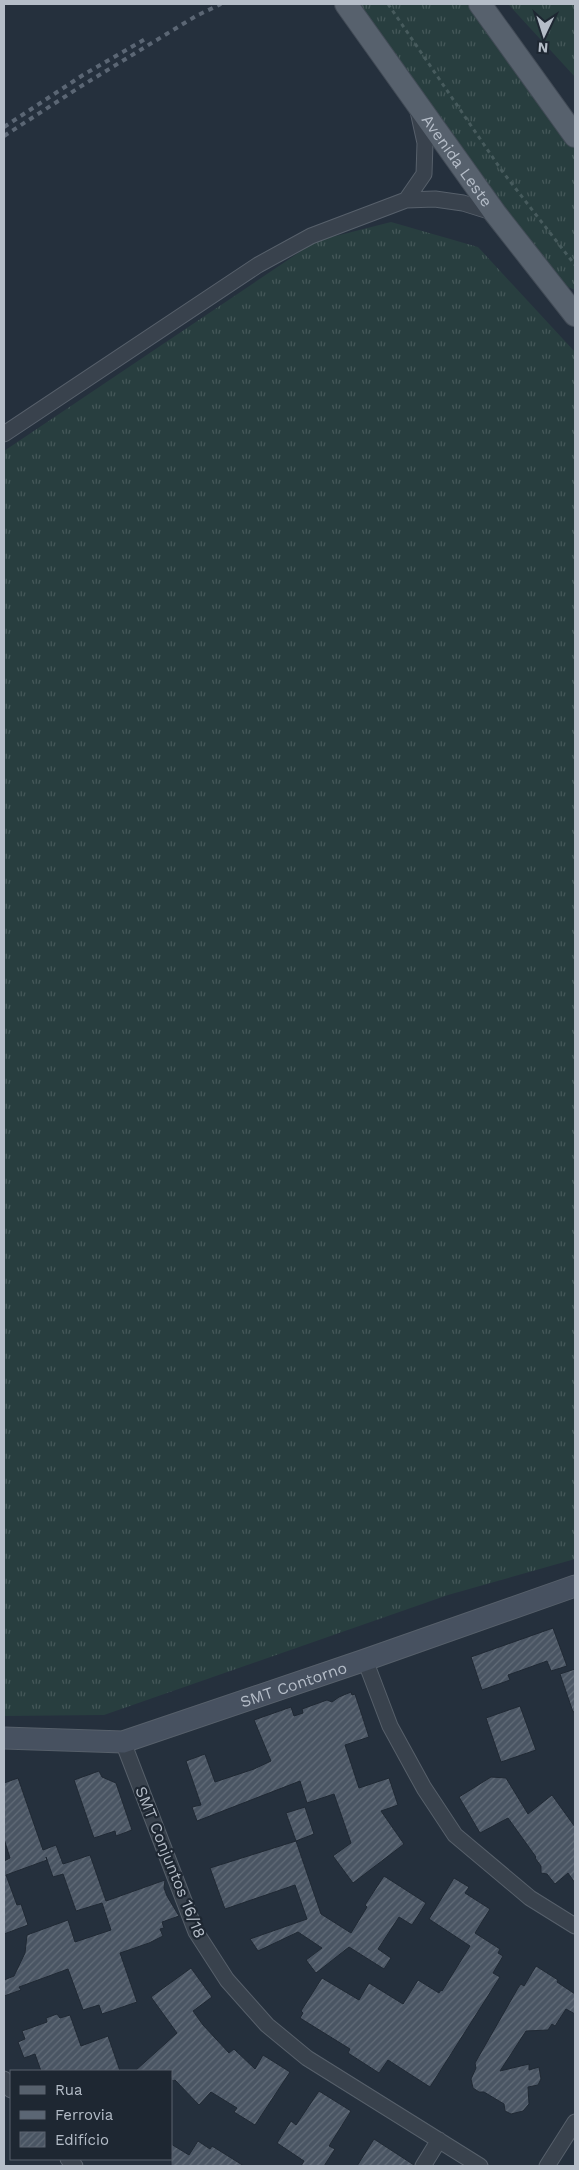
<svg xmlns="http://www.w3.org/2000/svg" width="579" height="2170" viewBox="0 0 579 2170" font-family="'Work Sans',sans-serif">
  <defs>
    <pattern id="grass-tufts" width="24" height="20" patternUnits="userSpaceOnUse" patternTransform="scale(1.25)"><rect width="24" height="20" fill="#283e3f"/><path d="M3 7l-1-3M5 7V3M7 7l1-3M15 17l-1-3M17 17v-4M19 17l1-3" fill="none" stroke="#455859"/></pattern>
    <pattern id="building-hatch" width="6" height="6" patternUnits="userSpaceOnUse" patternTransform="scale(1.25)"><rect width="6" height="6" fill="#4a5563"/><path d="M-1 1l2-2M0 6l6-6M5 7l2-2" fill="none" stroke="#626c78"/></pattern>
  </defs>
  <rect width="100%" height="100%" fill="#25303d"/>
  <path fill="url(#grass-tufts)" d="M345,4H486L575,131V290L543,277Z
    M508,4H575V78V77Z
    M391,222L478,247L575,352V1559L448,1595L104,1715L4,1716V451L316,241Z"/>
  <path fill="url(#building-hatch)" stroke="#202934" d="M553,1628L567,1666L551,1671L547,1661L508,1675L510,1680L482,1690L471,1657Z
    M575,1669V1711L573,1712L560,1674Z
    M351,1692L352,1695L355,1694L369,1737L345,1745L359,1788L389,1778L398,1805L381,1811L404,1844L353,1883L333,1856L351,1843L334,1794L307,1803L300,1781L197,1821L192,1807L201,1805L186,1761L205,1754L215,1782L254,1769L271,1761L254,1720L291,1707L294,1716L303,1713L302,1709L327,1700L332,1702L339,1697Z
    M520,1706L536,1750L501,1762L486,1718Z
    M99,1771L102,1777L116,1783L132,1830L116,1836L115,1831L94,1838L74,1780Z
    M491,1777L506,1778L528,1814L552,1795L575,1827V1883L568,1873L555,1884L547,1874L541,1873V1866L535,1858L536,1857L508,1818L480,1833L459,1797Z
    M18,1778L43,1850L56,1845L63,1864L90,1855L106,1901L165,1880L164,1888L167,1896L179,1916L162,1922L164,1928L160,1929L163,1936L149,1943L120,1953L137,2002L102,2014L99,2005L83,2010L68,1969L19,1987L21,1990L4,1996V1980L14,1976L25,1953L27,1935L68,1920L75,1942L111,1930L102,1903L76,1911L63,1874L53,1877L46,1857L47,1860L6,1875L17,1905L21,1904L28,1925L4,1934V1861L10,1858L4,1839V1783Z
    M305,1807L314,1834L296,1841L286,1813Z
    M296,1841L321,1914L351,1933L367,1907L365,1905L384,1876L426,1903L412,1925L399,1917L378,1949L391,1958L384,1969L349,1947L316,1973L306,1960L322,1948L298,1932L258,1951L250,1939L307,1919L295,1885L225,1909L210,1868Z
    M454,1878L469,1887L465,1893L490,1909L475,1933L500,1949L498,1953L503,1956L493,1973L500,1977L430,2087L388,2060L379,2073L348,2053L350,2049L300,2018L303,2013L301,2011L322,1978L359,2000L369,1983L403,2004L418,1980L439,1993L441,1990L442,1991L470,1946L429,1919Z
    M536,1966L558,1980L557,1982L575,1994V2014L566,2009L555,2026L552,2024L548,2030L526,2031L500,2071L529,2064V2070L539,2067L541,2079L538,2085L528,2087L529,2104L523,2111L511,2114L505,2111L504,2104L484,2092H479L473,2088L471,2079L476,2068L475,2063L518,1988L521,1984L524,1986Z
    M191,1968L212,1997L193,2011L203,2025L229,2053L234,2049L255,2069L263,2055L290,2072L255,2125L234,2112L237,2108L211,2092L199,2105L175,2080L173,2081L171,2079V2071H135L177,2033L151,1997Z
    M57,2014L60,2018L70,2015L81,2046L108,2036L120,2071H41L35,2054L24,2058L18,2042L25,2039L22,2031L47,2022L46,2018Z
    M319,2091L351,2111L329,2146L335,2149L324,2166H301L304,2161L277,2143L291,2121L296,2125Z
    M374,2139L414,2165V2166H357Z
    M198,2141L210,2149L212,2146L244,2166H171V2144L189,2155Z"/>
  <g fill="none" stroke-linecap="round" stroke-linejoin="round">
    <g stroke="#57606b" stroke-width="17">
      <path id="street" d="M406,200L424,174L425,143L418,111
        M4,434L258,265L311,236L406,200L435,199L463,203L495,213
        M365,1660L390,1726L424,1788L455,1835L530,1898L575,1926
        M123,1742L196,1932L227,1980L267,2025L307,2058L480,2166
        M4,2079L11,2090
        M68,2159L75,2166
        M423,2166L439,2140
        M547,2166L575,2122"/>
    </g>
    <g stroke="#57606b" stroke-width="23">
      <g id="secondary">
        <path id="s1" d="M4,1738L123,1742L365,1660L575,1586"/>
      </g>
    </g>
    <g stroke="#424b56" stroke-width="24">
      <g id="primary">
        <path id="s2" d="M346,4L495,213L575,315"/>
        <path d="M480,4L575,136"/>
      </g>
    </g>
    <path stroke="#475b5d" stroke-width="3" stroke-dasharray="4 4" stroke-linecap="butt" d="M388,4L502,171L575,265"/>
    <use href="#street" stroke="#39424d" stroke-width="15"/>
    <use href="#secondary" stroke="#475160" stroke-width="21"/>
    <use href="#primary" stroke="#57616d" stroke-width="22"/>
    <path stroke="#5b6674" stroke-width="4" stroke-dasharray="5 5" stroke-linecap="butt" d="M4,127L83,75L147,38
      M4,136L83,85L196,16L221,4"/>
  </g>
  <g text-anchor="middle" stroke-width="4.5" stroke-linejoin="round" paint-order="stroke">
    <g font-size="16" fill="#b5bdc8" stroke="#1e2732">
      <text dy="6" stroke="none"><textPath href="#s2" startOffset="192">Avenida Leste</textPath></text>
      <text dy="6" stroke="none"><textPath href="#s1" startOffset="299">SMT Contorno</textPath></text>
      <text transform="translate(171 1862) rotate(68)" y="6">SMT Conjuntos 16/18</text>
    </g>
  </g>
  <rect width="579" height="2170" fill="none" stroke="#b5bdc8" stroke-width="10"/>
  <rect x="10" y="2070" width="162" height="90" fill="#1e2732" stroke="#5a636e"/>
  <rect x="20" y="2086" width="25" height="8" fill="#57616d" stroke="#5a636e"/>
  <text x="55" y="2095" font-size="15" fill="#b5bdc8">Rua</text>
  <rect x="20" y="2111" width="25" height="8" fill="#5b6674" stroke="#5a636e"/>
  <text x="55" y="2120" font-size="15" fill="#b5bdc8">Ferrovia</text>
  <rect x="20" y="2132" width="25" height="15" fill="url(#building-hatch)" stroke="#5a636e"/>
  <text x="55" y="2145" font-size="15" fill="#b5bdc8">Edifício</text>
  <g transform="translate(544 35) rotate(184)" stroke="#1e2732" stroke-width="4" paint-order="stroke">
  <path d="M0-4L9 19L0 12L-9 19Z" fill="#b5bdc8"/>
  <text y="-8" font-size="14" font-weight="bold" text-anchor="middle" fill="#b5bdc8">N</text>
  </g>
</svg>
